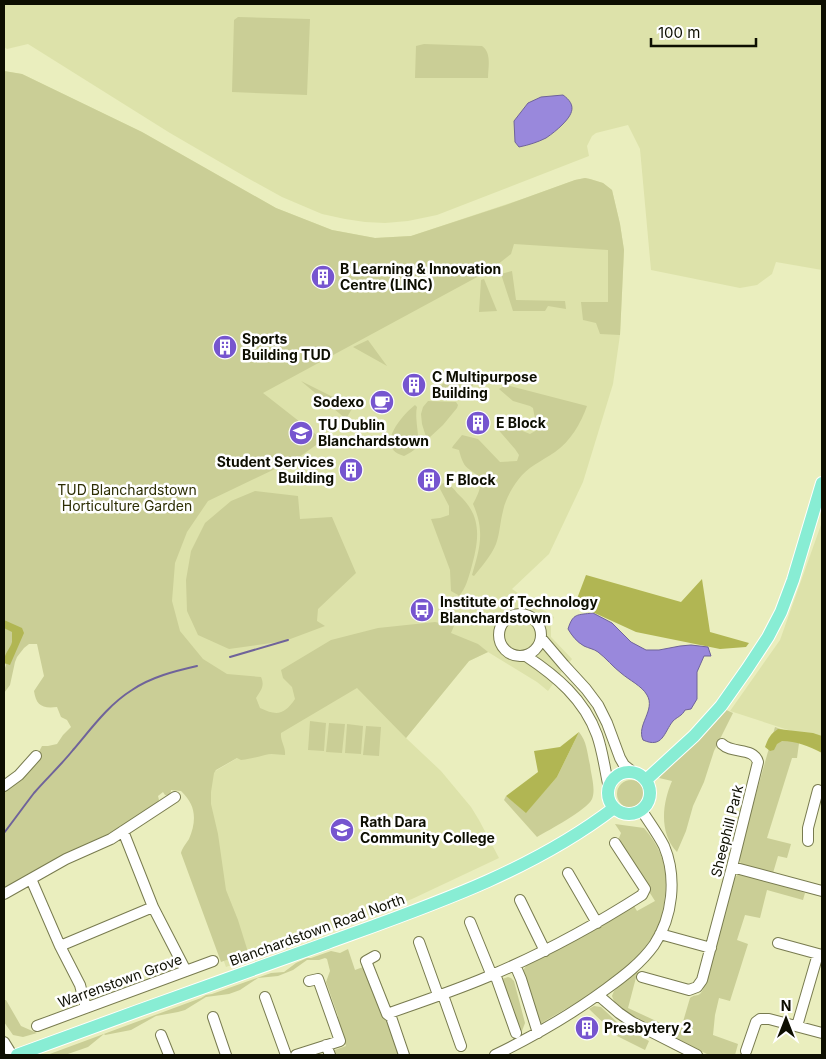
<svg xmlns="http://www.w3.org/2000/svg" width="826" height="1059" viewBox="0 0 826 1059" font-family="Inter,sans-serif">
  <rect width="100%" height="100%" fill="#eaeebe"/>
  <path fill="#dde2aa" d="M4,4H822V270L776,262L772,274L757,285L740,288L651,270L640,149L628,125L596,133L592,136L587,146L589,156L437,215L408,221L385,223L365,222L345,219L322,214L282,197L244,176L170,133L28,44L7,49L4,47Z
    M4,71L22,74L142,132L276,208L332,230L375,238L411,236L525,198L575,180L585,178L590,179L603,183L612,190L620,224L624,250L620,335L613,384L583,482L549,554L512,589L554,617L551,626V637L572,659L557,678L548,691L537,682L488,652L469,661L406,738L441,771L471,807L479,820L499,858L412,899L226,967L187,859L212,773L268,740L148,632Z
    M822,522V741L730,711L780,640Z"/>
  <path fill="#cace96" d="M238,17L310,19L307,95L232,92L234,20Z
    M424,44L482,46C492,53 488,67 488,78H415L416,46Z
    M4,71L22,74L142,132L276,208L332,230L375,238L411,236L506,205L575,180L585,178L590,179L603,183L612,190L620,224L624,250L620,335L600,334L596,323L583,320L581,302H608V250L514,244L511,254L492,269L263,393L323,440L298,458L208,501L187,532L175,563L172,601L180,631L203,659L227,674L261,677C265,686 261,690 256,698L260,708C277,716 284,715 295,699L292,687L283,678L281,670L331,640L378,628L435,622L454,626L451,633L478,644L488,652L469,661L406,738L357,688L281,733C280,741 286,747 285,755C278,755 272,753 265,755C257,757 250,759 241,760L237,758L216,770L214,773L211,792V804L218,834L226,890L238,920L248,952L221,962L181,853C182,848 186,844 189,839C197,820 196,805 181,791L171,790L170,796L165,795L163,792L158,796L159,800L157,805L140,816L101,839L4,889V790L16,784L32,765L42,746H48L57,744L63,735L71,727L67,720L61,717L57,707C42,709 36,705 34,691L44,676L37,644H29L24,648L17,657L15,662L10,685L4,693V671L6,665L4,660Z
    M512,271L516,300L565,301L566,309L548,306L545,311H513L501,274Z
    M484,279L497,311L479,312L481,280Z
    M368,340L387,366L353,347Z
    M472,371L475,372C479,381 470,391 462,395L438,394L435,393L436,389L444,383Z
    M301,381L353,407L346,419Z
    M506,385L587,406C581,423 570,442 555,452C542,461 527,467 518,480C512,488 505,500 503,511C500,522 500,533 496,544C491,556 482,566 474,576L472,575C480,548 485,531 473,504C477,496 484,484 478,476C473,471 466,469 463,462C461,458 460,454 459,450L452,448L453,446L462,435L478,439L500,462L517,461L519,455L515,449L495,426L498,421L530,434L537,430L539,424L535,419L533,408L530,406L513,401L499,389Z
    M428,401L456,402L458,405L457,408L443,425L430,437H426L422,424L421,414L423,407Z
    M415,405L417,407C414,419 421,440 417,447C414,451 408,454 404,456C374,448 401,416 415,405Z
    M443,483C450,484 454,489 458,494C483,516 479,540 471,569C468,579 466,588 459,596L458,595L451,591L450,570L431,519L440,518L449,515V506L439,487Z
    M255,491L298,496L300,519L332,517L356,573L318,609L317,621L325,626L285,641L229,649L198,635L187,611L186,580L191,551L205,523L231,501Z
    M724,709L733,713L714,751L704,782L693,806L686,831L677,852C659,833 662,804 672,781L659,778L665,769Z
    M310,721L326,723L324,751L308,750Z
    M329,723L345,724L342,753L326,752Z
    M347,724L363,726L361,754L345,753Z
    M366,726L381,727L379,756L363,755Z
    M775,727L800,736L797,758H792L767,838L791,844L787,858L778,856L773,873L744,866C738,862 739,857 740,850Z
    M579,732C587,742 587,752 590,765C591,775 596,789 592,799C587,810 549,830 537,837L504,800L506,796L526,812L557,777Z
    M617 794a14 14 0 1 1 28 0a14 14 0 1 1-28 0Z
    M615,824L644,828C662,849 668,868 665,895C664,905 662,916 659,925C651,944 625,970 609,983C602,988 593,992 586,997C571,1006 555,1015 540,1024L523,970L527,965C564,947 600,928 634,906L637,911L655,901L620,846L621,842L619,838L621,833Z
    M738,874L773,881L805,893L803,900L767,890L760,918L745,915L737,940L748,944L730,1001L719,998L715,1015L713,1035L738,1044L735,1055H709L637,1020C628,1014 615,1007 612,996L614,991L638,970L628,1008L680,1032L690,998C694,995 694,996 698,995C702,994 704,987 705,984L733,880Z
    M348,949L355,970L363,967L389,1023L401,1055H332V1051L346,1046L339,1028L338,1016L326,982L330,971L327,959L325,958L319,960H307L293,970L278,976L258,978L240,990L229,994L206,997L185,1010L178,1012L156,1016L131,1030L105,1035L104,1034L88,1047L65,1055H47L201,998L206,995L212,994L271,973L284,972L296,963L307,958H311L331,951L340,953Z
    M508,977L511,978L514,981L525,1023L522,1031L519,1033L499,980Z
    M4,1000H6L21,1026L37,1033L23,1037L13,1035L4,1022Z
    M594,1006L601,1007L619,1024L649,1041L645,1050L617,1036L589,1009Z"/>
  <path fill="#b1b653" d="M586,575L681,602L702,579L710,632L749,643L746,647L720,649L636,632L575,604Z
    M4,620L22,628L24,633L10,665L4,663C4,652 10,650 12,642C12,640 12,634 12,632L4,628Z
    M778,729L813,733L822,736V753C809,746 796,741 782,741L777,744L774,750L770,751L765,747C768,739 770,734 778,729Z
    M579,732L557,777L526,813L506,796L538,772L534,751L560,747Z"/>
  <path fill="#9988dc" stroke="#6f639a" d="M563,95C577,105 573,114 562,125C558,129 552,134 546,138C538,142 529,145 519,147L515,142L514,121L528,103L541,97Z
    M593,613L612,623L631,642L646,650H659L680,646L691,645L708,647L711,656H704L697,672V699L691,709L685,710C682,716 677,717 673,721C664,732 663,749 643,740C636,725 656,710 647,695C642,686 629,680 621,673C613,667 606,658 598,652C594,649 588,648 584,646C577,642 572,636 568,629C573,613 577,615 593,613Z"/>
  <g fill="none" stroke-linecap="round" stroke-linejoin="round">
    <path stroke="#6f639a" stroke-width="2" d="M230,657L288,640
      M4,833C14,820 24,806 34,793C47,778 61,765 73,750C91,729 108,705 132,690C151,677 175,671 197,666"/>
    <g stroke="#787b4f" stroke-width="12">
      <path id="minor" d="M499 635a21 21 0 1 1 42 0a21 21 0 1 1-42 0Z
        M541,638L564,665L586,689L598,705L607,723L620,758L624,765L634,773
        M526,656C556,676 584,699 597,735C603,752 605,771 609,788
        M4,786L19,775L36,756
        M123,831L153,907L186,971
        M808,841V828L818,790
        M732,867L822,891
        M568,873L597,923
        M31,879L60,946L80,985L86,1008
        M4,894L66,859L111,839L175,797
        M520,900L545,951
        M470,922L490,971L495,974L516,1033
        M660,934L711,948
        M419,942L437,992L441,994L444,998L461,1046
        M778,943L822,955
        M60,946L153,907
        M375,956L366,961L387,1014L391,1017L404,1055
        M515,965L521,979L538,1033
        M642,977L689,990L697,987L702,980L732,867L758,762C754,747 732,754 722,744
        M598,995L619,1013L632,1022L697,1055
        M265,997L286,1055
        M387,1014C423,1001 460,989 494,974C546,952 595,925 642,895L645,889L615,843
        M213,1017L226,1055
        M37,1026L213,961
        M797,1026L818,954
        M161,1035L169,1055
        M4,1042L12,1055
        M326,1045L330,1055
        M746,1051L756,1022L760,1019H769L822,1033
        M296,1055L340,1041L318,979L309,981
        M495,1055C534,1036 572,1014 606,989C624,976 641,963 654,945C673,917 677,877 664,846C658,834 649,822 642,811"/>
    </g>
    <g stroke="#fff" stroke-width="14">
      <path id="major" d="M608 793a21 21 0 1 1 42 0a21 21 0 1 1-42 0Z
        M646,780L694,736L721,706L747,669L768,637L781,612L793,580L822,483
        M17,1055C120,1017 224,980 327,943C426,907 529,873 614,808"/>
    </g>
    <use href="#minor" stroke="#fff" stroke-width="10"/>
    <use href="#major" stroke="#88edd4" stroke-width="12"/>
  </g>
  <defs>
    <g id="building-disc" transform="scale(1.25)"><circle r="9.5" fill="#7655cf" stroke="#fff"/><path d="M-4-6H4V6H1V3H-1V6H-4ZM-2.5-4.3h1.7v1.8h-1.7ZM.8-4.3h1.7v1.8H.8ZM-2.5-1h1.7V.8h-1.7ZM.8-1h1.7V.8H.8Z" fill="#fff"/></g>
    <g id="cafe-disc" transform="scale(1.25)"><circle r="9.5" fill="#7655cf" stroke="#fff"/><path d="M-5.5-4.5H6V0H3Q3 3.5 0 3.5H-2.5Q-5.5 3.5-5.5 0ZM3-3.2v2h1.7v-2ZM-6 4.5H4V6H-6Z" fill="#fff"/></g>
    <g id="university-disc" transform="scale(1.25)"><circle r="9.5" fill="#7655cf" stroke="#fff"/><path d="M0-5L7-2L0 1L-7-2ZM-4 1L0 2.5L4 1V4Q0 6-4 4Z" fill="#fff"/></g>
    <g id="bus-disc" transform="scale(1.25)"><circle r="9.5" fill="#7655cf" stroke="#fff"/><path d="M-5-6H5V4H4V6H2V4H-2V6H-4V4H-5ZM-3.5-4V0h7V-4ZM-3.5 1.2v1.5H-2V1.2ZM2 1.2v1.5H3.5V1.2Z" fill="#fff"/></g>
    <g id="school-disc" transform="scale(1.25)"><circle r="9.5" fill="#7655cf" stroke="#fff"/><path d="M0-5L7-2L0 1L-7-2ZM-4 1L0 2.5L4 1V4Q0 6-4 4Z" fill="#fff"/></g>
  </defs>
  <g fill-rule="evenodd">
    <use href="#building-disc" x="323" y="277"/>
    <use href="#building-disc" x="225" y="347"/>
    <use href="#building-disc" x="414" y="385"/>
    <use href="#cafe-disc" x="382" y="402"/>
    <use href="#building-disc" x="478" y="423"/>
    <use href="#university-disc" x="301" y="433"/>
    <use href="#building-disc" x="351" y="470"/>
    <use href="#building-disc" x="429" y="480"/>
    <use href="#bus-disc" x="422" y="610"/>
    <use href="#school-disc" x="342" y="830"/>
    <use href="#building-disc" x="587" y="1028"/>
  </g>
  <g text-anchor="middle" stroke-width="5" stroke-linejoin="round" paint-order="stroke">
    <g font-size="14" font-weight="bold" fill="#0d0e01" stroke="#fff" text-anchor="start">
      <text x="340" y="274">B Learning &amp; Innovation<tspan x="340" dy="16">Centre (LINC)</tspan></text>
      <text x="242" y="344">Sports<tspan x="242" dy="16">Building TUD</tspan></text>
      <text x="432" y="382">C Multipurpose<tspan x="432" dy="16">Building</tspan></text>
      <text x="364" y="407" text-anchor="end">Sodexo</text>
      <text x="496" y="428">E Block</text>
      <text x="318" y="430">TU Dublin<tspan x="318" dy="16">Blanchardstown</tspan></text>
      <text x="334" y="467" text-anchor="end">Student Services<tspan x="334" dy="16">Building</tspan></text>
      <text x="446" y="485">F Block</text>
      <text x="440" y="607">Institute of Technology<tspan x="440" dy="16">Blanchardstown</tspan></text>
      <text x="360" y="827">Rath Dara<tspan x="360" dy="16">Community College</tspan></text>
      <text x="604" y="1033">Presbytery 2</text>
    </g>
    <g font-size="14" fill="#2d2e03" stroke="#fff">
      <text x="127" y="495">TUD Blanchardstown<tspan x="127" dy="16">Horticulture Garden</tspan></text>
    </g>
    <g font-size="14" fill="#0d0e01" stroke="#fff">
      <text transform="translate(727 831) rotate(-76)" y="5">Sheephill Park</text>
      <text transform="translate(317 930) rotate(-20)" y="5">Blanchardstown Road North</text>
      <text transform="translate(120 981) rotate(-20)" y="5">Warrenstown Grove</text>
    </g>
  </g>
  <rect width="826" height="1059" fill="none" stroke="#0d0e01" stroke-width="10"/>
  <g transform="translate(786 1019)" stroke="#ffffff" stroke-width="4" paint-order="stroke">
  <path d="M0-4L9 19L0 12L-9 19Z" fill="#0d0e01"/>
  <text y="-8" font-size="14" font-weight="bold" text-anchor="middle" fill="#0d0e01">N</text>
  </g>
  <path d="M651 38v8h105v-8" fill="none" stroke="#0d0e01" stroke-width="2.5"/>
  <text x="658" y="38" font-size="15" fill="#0d0e01" stroke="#ffffff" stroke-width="4" paint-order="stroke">100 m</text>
</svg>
